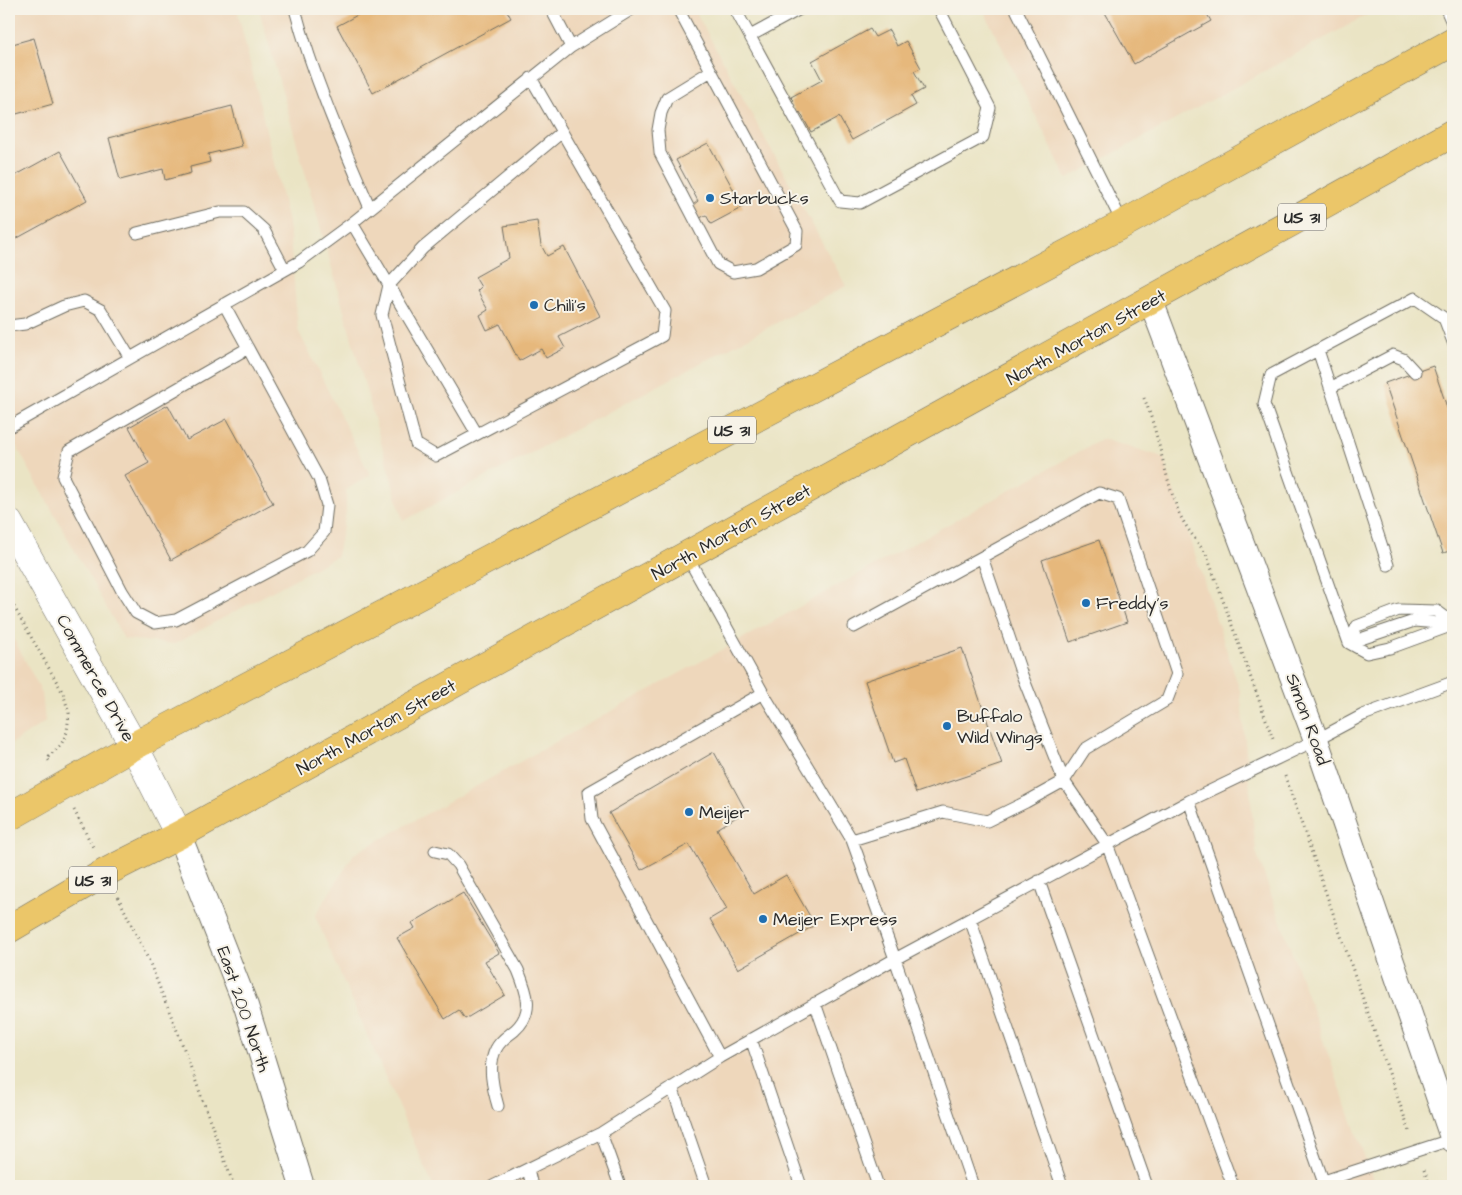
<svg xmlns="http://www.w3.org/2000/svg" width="1462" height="1195" viewBox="0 0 1462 1195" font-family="'Architects Daughter',sans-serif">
  <rect width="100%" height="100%" fill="#f7f3e8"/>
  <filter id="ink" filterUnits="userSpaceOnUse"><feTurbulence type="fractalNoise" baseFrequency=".02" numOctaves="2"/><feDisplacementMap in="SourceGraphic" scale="10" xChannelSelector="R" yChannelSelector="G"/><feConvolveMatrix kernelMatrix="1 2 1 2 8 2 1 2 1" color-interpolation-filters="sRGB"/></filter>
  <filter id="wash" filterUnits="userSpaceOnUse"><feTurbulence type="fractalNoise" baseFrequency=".0096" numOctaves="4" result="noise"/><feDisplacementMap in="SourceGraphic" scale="20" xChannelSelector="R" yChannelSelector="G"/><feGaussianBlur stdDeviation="1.12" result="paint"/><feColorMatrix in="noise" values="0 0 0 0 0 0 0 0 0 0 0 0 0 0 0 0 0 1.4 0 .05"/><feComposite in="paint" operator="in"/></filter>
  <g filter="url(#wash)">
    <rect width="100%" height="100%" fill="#eae4c4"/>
    <path fill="#eed7bb" d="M9,9H237L289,226L298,330L370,475L346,490V511L337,556L175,644L124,639L9,433Z
      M259,9H694L846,286L403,521Z
      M983,9H1378L1067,179Z
      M1102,439L1163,457L1240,691L1256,852L1375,1186H433L315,916L354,854Z
      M9,630L42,693L45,722L9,745Z"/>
    <g id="blocks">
      <path fill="#e6b87b" d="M358,9H506L511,18L373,93L337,26L361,13Z
        M1103,9H1204L1211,21L1134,64Z
        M870,29L875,37L889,30L897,46L906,41L921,68L914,71L924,89L911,96L916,105L852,140L839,117L811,132L800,112L797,115L790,102L794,100L791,97L822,80L812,61Z
        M34,38L53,104L9,116V45Z
        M232,106L242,146L208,154L210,162L190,167L191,173L165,180L163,169L120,180L109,138Z
        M708,143L743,207L711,224L706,215L700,218L693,205L698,201L676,160Z
        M60,151L87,200L12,241L9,235V179Z
        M537,221L541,245L547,256L564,247L600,316L559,337L565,348L546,358L541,349L519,361L500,324L487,330L480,315L488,310L477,291L481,287L475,277L509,258L504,226Z
        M1433,366L1453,425V550L1443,553L1385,383Z
        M168,405L187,440L227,419L273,503L171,560L125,476L149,463L129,427Z
        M1099,540L1127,622L1070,642L1042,560Z
        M962,648L1002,764L916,793L904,759L893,763L865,681Z
        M714,752L746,811L717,829L754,894L786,875L815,925L738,969L710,919L727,909L689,844L641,870L609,813Z
        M463,893L499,953L485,961L505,995L465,1019L459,1010L445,1019L397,938L415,928L412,923Z"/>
    </g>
  </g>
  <g filter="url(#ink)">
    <use href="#blocks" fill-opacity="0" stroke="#6e6c61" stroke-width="1"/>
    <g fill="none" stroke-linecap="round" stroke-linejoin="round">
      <g stroke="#6e6c61" stroke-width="13">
        <path id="service" d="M295,9C313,77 342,143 370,208
          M551,9L571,47
          M678,9L797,231L796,245L756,268L733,272L718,264L660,153L658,130L661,113L667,98L711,71
          M735,9L840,201L860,203L983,137L990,108L939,9
          M1016,9L1123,224
          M1446,9L1453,25
          M750,36L800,9
          M352,223L389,285L382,315L416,444L436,456L662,336L665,311L531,78
          M137,233L220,212H244L264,230L285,270
          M224,304L319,479L327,505L324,532L307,551L176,620L155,623L136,613L122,591L63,477L69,451L248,348
          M9,326L25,324L64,306L84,301L101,310L130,358
          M1453,342L1444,318L1415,298L1271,375L1264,404L1349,643L1367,653L1390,648L1453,625
          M1318,350L1388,565
          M1330,388L1393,355L1403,359L1415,372
          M9,427L299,262L352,223L571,47L632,9
          M477,434L389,285L423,248L562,132
          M687,556L763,693L852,840L895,959L1189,801L1325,1186
          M982,557L1022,675L1064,781L1107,844L1233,1186
          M1349,643L1357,626L1399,610L1437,611L1453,623
          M1349,643L1414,621L1451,624
          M1189,801L1316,740L1363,715L1453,682
          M852,840L943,812L987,821L1026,802L1064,781L1085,749L1167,700L1177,674L1118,499L1099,493L854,627
          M435,851L448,854L458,865L518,970C527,992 535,1012 515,1030C508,1036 500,1040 496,1049C487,1065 493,1089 498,1106
          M1039,881L1147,1186
          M970,919L1062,1186
          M815,1003L878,1186
          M751,1039L801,1186
          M720,1057L592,819L589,792L763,693
          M672,1087L706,1186
          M601,1133L620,1186
          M528,1169L532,1186
          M1324,1181L1453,1139
          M493,1186L601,1133L720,1057L895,959L973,1186"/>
      </g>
      <g stroke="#6e6c61" stroke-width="26">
        <path id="minor" d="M1151,301L1316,740L1453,1140
          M179,835L246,1006L302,1186"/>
      </g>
      <g stroke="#6e6c61" stroke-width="29">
        <path id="tertiary" d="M9,523L134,746L179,835"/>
      </g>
      <g stroke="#6e6c61" stroke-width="29">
        <path id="primary" d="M9,817L134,746L1123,224L1453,42
          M9,929L106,872L179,835L1453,133"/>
      </g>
      <path stroke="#6e6c61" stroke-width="3" stroke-dasharray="1 4" stroke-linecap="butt" d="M1144,398C1160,436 1164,479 1181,517C1188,531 1199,543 1207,556L1273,739
        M9,598L63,693L69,713L67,732L61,745L47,758L50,762
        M1285,776L1410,1133
        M74,810L93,847
        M118,897L149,961L180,1038L234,1186
        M1424,1170L1430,1186"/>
      <use href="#service" stroke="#fff" stroke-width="11"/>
      <use href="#minor" stroke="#fff" stroke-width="24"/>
      <use href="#tertiary" stroke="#fff" stroke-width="28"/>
      <use href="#primary" stroke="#ebc669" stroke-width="28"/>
    </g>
  </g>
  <g fill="#1f6fb2" stroke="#f7f3e8" stroke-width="2">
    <circle cx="710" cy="198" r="5"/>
    <circle cx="534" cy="305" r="5"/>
    <circle cx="1086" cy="603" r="5"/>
    <circle cx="947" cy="726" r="5"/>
    <circle cx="689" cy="812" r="5"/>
    <circle cx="763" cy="919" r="5"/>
  </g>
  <g text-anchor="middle" stroke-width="4" stroke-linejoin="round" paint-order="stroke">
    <g fill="#f7f3e8" stroke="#686764" stroke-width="1">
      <rect x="1278" y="203.5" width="48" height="27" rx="4"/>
      <rect x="708" y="416.5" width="48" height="27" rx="4"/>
      <rect x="69" y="866.5" width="48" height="27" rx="4"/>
    </g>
    <g font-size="16" font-weight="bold" fill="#2b2b2b">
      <text x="1302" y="223">US 31</text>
      <text x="732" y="436">US 31</text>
      <text x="93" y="886">US 31</text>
    </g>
    <g font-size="18" fill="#2b2b2b" stroke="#f7f3e8" text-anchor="start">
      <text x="720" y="204">Starbucks</text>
      <text x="544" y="311">Chili's</text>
      <text x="1096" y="609">Freddy's</text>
      <text x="957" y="722">Buffalo<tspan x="957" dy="21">Wild Wings</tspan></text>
      <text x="699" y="818">Meijer</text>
      <text x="773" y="925">Meijer Express</text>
    </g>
    <g font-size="18" fill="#2b2b2b" stroke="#f7f3e8">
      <text transform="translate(1086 337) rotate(-29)" y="6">North Morton Street</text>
      <text transform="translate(731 532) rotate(-29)" y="6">North Morton Street</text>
      <text transform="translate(96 678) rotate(61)" y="6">Commerce Drive</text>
      <text transform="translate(1308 719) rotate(70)" y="6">Simon Road</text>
      <text transform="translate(376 727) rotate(-29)" y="6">North Morton Street</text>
      <text transform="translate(244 1009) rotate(71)" y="6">East 200 North</text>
    </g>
  </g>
  <rect width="1462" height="1195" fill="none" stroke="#f7f3e8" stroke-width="30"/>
</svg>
